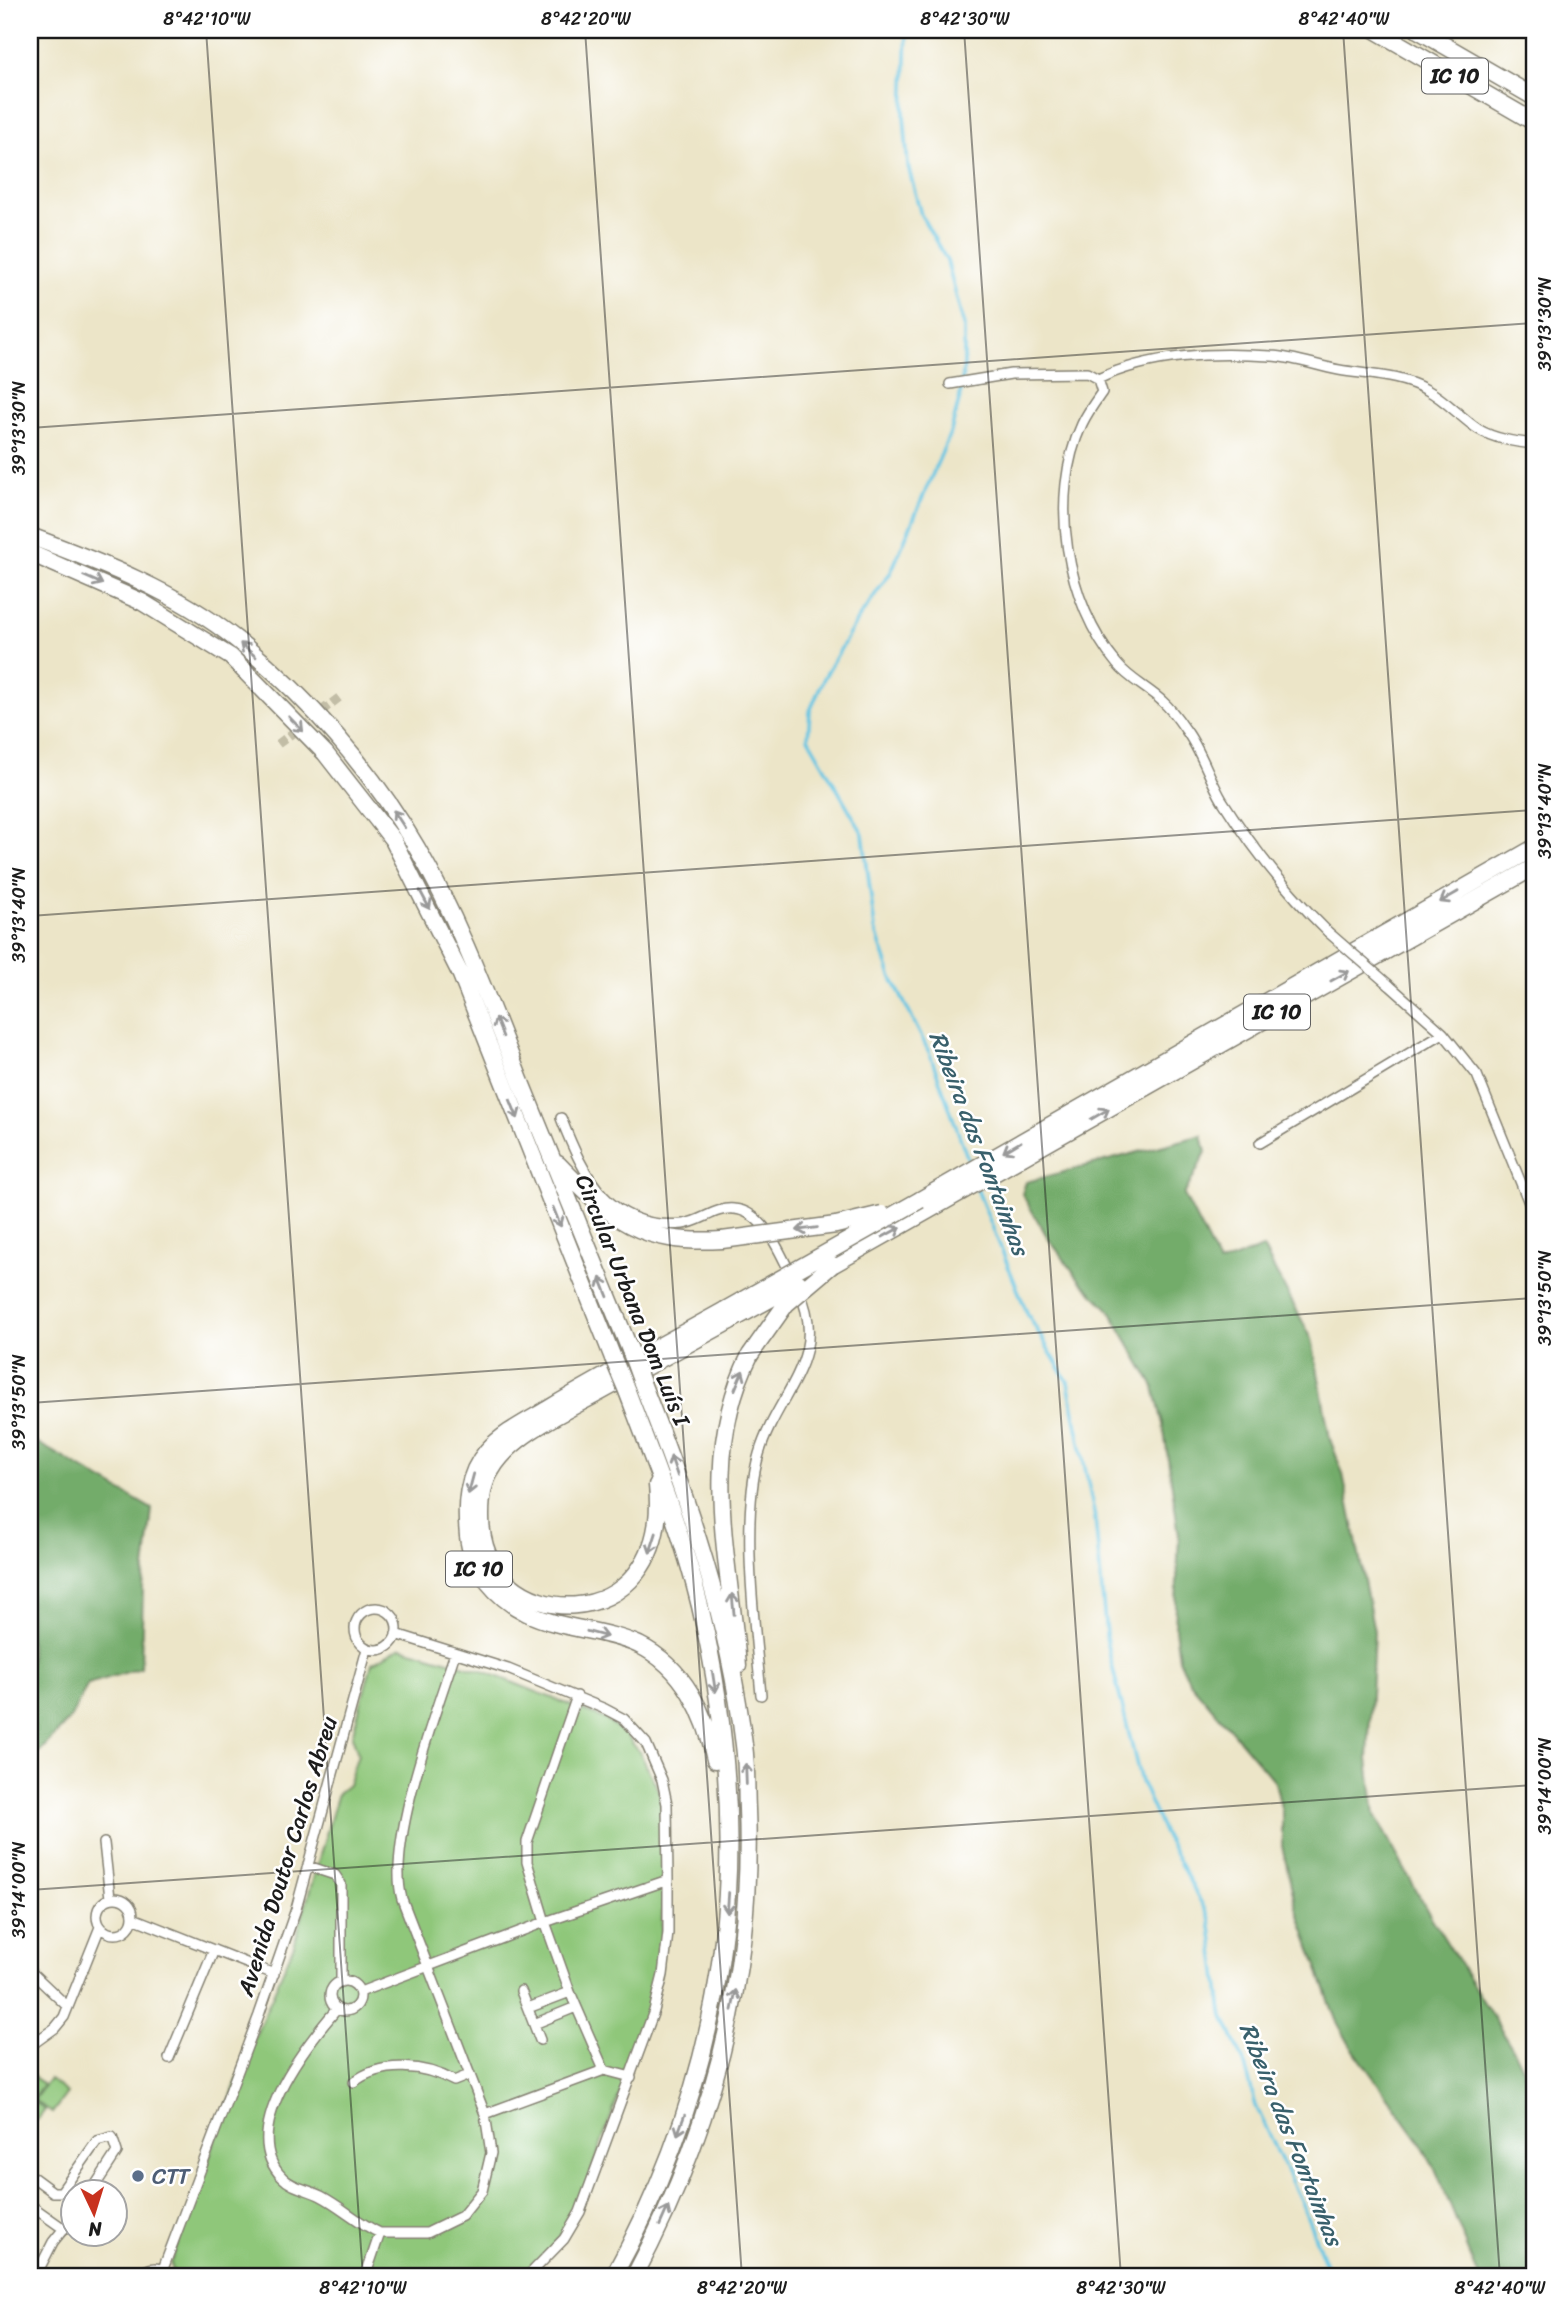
<svg xmlns="http://www.w3.org/2000/svg" width="1564" height="2307" viewBox="0 0 1564 2307" font-family="Sriracha,sans-serif">
  <rect width="100%" height="100%" fill="#fff"/>
  <filter id="ink" filterUnits="userSpaceOnUse"><feTurbulence type="fractalNoise" baseFrequency=".0143" numOctaves="2"/><feDisplacementMap in="SourceGraphic" scale="14" xChannelSelector="R" yChannelSelector="G"/><feConvolveMatrix kernelMatrix="1 2 1 2 8 2 1 2 1" color-interpolation-filters="sRGB"/></filter>
  <filter id="wash" filterUnits="userSpaceOnUse"><feTurbulence type="fractalNoise" baseFrequency=".00686" numOctaves="4" result="noise"/><feDisplacementMap in="SourceGraphic" scale="28" xChannelSelector="R" yChannelSelector="G"/><feGaussianBlur stdDeviation="1.57" result="paint"/><feColorMatrix in="noise" values="0 0 0 0 0 0 0 0 0 0 0 0 0 0 0 0 0 1.4 0 .05"/><feComposite in="paint" operator="in"/></filter>
  <g filter="url(#wash)">
    <rect width="100%" height="100%" fill="#ece5c8"/>
    <path fill="#8fc77a" stroke="#56724b" stroke-width="2" d="M401,1647L486,1672L605,1719L625,1734L640,1753L660,1793L665,1841L660,1970L650,2010L583,2194L569,2223L544,2257L521,2277H174L171,2263L241,2069L294,1945L338,1793L348,1785L358,1754L352,1736L372,1663Z
      M30,2073L43,2085L32,2100L45,2110L38,2119L30,2121Z
      M49,2079L67,2093L52,2113L34,2100Z"/>
    <path fill="#73ac6a" stroke="#486443" stroke-width="2" d="M1202,1135L1206,1152L1184,1195L1219,1264L1263,1248L1312,1339L1330,1439L1343,1474L1374,1631L1368,1759L1375,1815L1428,1912L1514,2051L1534,2093V2277H1479L1437,2173L1420,2142L1350,2045L1336,2020L1296,1907L1282,1846V1812L1275,1782L1189,1681L1179,1659L1175,1629L1179,1535L1163,1424L1154,1387L1109,1309L1082,1283L1048,1238L1022,1194L1026,1182Z
      M38,1443L152,1509L143,1587L141,1668L88,1684L70,1719L30,1762V1444Z"/>
    <g fill="none" stroke-linecap="round" stroke-linejoin="round">
      <path stroke="#64c5e3" stroke-width="3.5" d="M907,30L904,115L908,166L921,215L947,261L964,326V364L960,397L951,431L891,572L856,622L824,678L810,711L808,738L863,834L875,929L891,976L930,1054L970,1165
        M977,1189L1028,1315L1068,1382L1095,1518L1107,1645L1141,1782L1164,1834L1210,1919L1222,2012L1244,2062L1256,2106L1302,2204L1331,2277"/>
    </g>
  </g>
  <g filter="url(#ink)">
    <g fill="none" stroke-linecap="round" stroke-linejoin="round">
      <path stroke="#c2bda6" stroke-width="9" stroke-dasharray="9 4.5" stroke-linecap="butt" d="M278,744L340,697"/>
      <g stroke="#848072" stroke-width="12">
        <path id="minor" d="M1098,379C1151,354 1213,352 1271,356C1294,357 1317,366 1339,370C1369,375 1400,375 1427,390C1446,400 1460,417 1478,429C1494,439 1516,442 1534,444
          M950,384L1011,374L1087,373L1098,379L1102,392C1095,402 1087,413 1082,424C1048,498 1066,603 1117,664C1129,679 1148,688 1162,701C1170,708 1179,720 1185,729C1201,750 1209,778 1222,800C1253,849 1287,892 1328,932
          M1389,985L1443,1033L1477,1075L1534,1215
          M561,1118C584,1177 610,1231 683,1224C701,1222 715,1207 734,1209C763,1211 780,1252 791,1275
          M1260,1143L1443,1033
          M355 1629a21 21 0 1 1 42 0a21 21 0 1 1-42 0Z
          M396,1634L508,1669L605,1709L624,1719L646,1743L662,1780L667,1804L668,1880V1933L663,1975L654,2011L580,2212L564,2239L527,2277
          M761,1695C755,1626 740,1520 759,1454C777,1393 830,1358 799,1291
          M577,1696L527,1842V1862L545,1922L668,1880
          M104,1843L110,1898
          M308,1866L335,1875L341,1884V1982
          M97 1916a18 18 0 1 1 36 0a18 18 0 1 1-36 0Z
          M133,1918L274,1974
          M30,1971L68,2007
          M330 1996a15 15 0 1 1 30 0a15 15 0 1 1-30 0Z
          M521,1991L540,2040
          M360,1992L545,1922L570,1992L604,2070L485,2114
          M528,2008L570,1992
          M336,2010C306,2045 237,2131 282,2177C292,2188 308,2189 321,2196C342,2207 358,2223 380,2233L365,2277
          M534,2024L576,2007
          M30,2046L55,2028L64,2017L100,1927
          M169,2058L214,1950
          M604,2070L631,2077
          M354,2082C382,2060 425,2065 454,2081L469,2075
          M30,2175L53,2192H61L97,2141L112,2137L117,2152L91,2192
          M30,2205L64,2229
          M380,2233H427L462,2216L482,2191L491,2153L485,2114L402,1899C386,1843 436,1712 455,1653
          M163,2269L259,2015L296,1909L367,1649
          M35,2277L53,2242L74,2216
          M138,2277C148,2265 162,2265 172,2277"/>
      </g>
      <g stroke="#848072" stroke-width="19">
        <path id="trunk" d="M1375,30L1534,122
          M1418,30L1534,97
          M30,536C102,563 176,591 237,640C308,697 371,769 417,848C459,920 489,1002 520,1080C557,1170 593,1260 630,1350
          M30,553L142,602L231,657L325,753L393,840L461,975L613,1358
          M558,1164C612,1220 641,1245 722,1240
          M920,1200L1534,848
          M832,1265L1534,867
          M657,1485C673,1643 479,1638 481,1515C481,1500 483,1482 492,1469C512,1434 570,1409 604,1390C646,1367 688,1344 730,1321
          M738,1666C730,1559 699,1456 750,1355
          M715,1760C706,1714 684,1667 639,1645C604,1629 562,1630 527,1613C498,1599 471,1569 468,1536C465,1506 466,1475 487,1451C503,1433 528,1421 548,1409C606,1374 666,1343 725,1310
          M613,2277C731,2062 756,1845 700,1606C682,1532 654,1462 627,1391
          M634,2277C711,2132 754,1974 747,1809C746,1788 747,1766 744,1745C729,1620 688,1499 642,1383"/>
      </g>
      <use href="#minor" stroke="#fff" stroke-width="9"/>
      <use href="#trunk" stroke="#fff" stroke-width="16"/>
      <g stroke="#848072" stroke-width="12" stroke-linecap="butt">
        <path id="minor-bridge" d="M1328,932L1389,985"/>
      </g>
      <g stroke="#848072" stroke-width="19" stroke-linecap="butt">
        <path id="trunk-bridge" d="M722,1240L836,1225L882,1214
          M725,1310L920,1200
          M730,1321L799,1283
          M630,1350L642,1383
          M750,1355L786,1304L832,1265
          M613,1358L627,1391"/>
      </g>
      <use href="#minor-bridge" stroke="#fff" stroke-width="9"/>
      <use href="#trunk-bridge" stroke="#fff" stroke-width="16"/>
    </g>
    <defs><path id="oneway-shaft" d="M-6 0H5M1.5-3L5.5 0L1.5 3" fill="none" stroke-width="1.6" stroke-linecap="round" stroke-linejoin="round" transform="scale(1.75)"/></defs>
    <g stroke="#999">
      <use href="#oneway-shaft" transform="translate(93 580) rotate(24)"/>
      <use href="#oneway-shaft" transform="translate(248 650) rotate(-139)"/>
      <use href="#oneway-shaft" transform="translate(296 724) rotate(46)"/>
      <use href="#oneway-shaft" transform="translate(399 819) rotate(-123)"/>
      <use href="#oneway-shaft" transform="translate(1449 897) rotate(150)"/>
      <use href="#oneway-shaft" transform="translate(425 900) rotate(62)"/>
      <use href="#oneway-shaft" transform="translate(1340 976) rotate(-29)"/>
      <use href="#oneway-shaft" transform="translate(499 1027) rotate(-112)"/>
      <use href="#oneway-shaft" transform="translate(514 1109) rotate(68)"/>
      <use href="#oneway-shaft" transform="translate(1100 1114) rotate(-30)"/>
      <use href="#oneway-shaft" transform="translate(1012 1147) rotate(149)"/>
      <use href="#oneway-shaft" transform="translate(557 1217) rotate(68)"/>
      <use href="#oneway-shaft" transform="translate(807 1229) rotate(172)"/>
      <use href="#oneway-shaft" transform="translate(892 1232) rotate(-29)"/>
      <use href="#oneway-shaft" transform="translate(604 1287) rotate(-112)"/>
      <use href="#oneway-shaft" transform="translate(739 1380) rotate(-67)"/>
      <use href="#oneway-shaft" transform="translate(674 1466) rotate(-109)"/>
      <use href="#oneway-shaft" transform="translate(471 1484) rotate(105)"/>
      <use href="#oneway-shaft" transform="translate(653 1543) rotate(108)"/>
      <use href="#oneway-shaft" transform="translate(733 1604) rotate(-96)"/>
      <use href="#oneway-shaft" transform="translate(597 1634) rotate(15)"/>
      <use href="#oneway-shaft" transform="translate(714 1682) rotate(81)"/>
      <use href="#oneway-shaft" transform="translate(746 1774) rotate(-92)"/>
      <use href="#oneway-shaft" transform="translate(728 1903) rotate(94)"/>
      <use href="#oneway-shaft" transform="translate(734 2000) rotate(-79)"/>
      <use href="#oneway-shaft" transform="translate(681 2125) rotate(110)"/>
      <use href="#oneway-shaft" transform="translate(664 2216) rotate(-66)"/>
    </g>
  </g>
  <path fill="none" stroke="#1c1c1c" stroke-width="2" stroke-opacity="0.45" d="M206,30L363,2277M585,30L742,2277M964,30L1121,2277M1343,30L1500,2277M30,428L1534,323M30,916L1534,810M30,1403L1534,1298M30,1890L1534,1785M1467,2277L1534,2273"/>
  <circle fill="#5c6f8a" stroke="#fff" stroke-width="2.5" cx="138" cy="2176" r="7"/>
  <g text-anchor="middle" stroke-width="5" stroke-linejoin="round" paint-order="stroke">
    <g fill="#fff" stroke="#606060" stroke-width="2">
      <rect x="1422" y="58.5" width="66" height="35" rx="5"/>
      <rect x="1244" y="994.5" width="66" height="35" rx="5"/>
      <rect x="446" y="1551.5" width="66" height="35" rx="5"/>
    </g>
    <g font-size="21" font-weight="bold" fill="#1c1c1c">
      <text x="1455" y="83">IC 10</text>
      <text x="1277" y="1019">IC 10</text>
      <text x="479" y="1576">IC 10</text>
    </g>
    <g font-size="23" fill="#1c1c1c" stroke="#fff">
      <text transform="translate(633 1300) rotate(68)" y="8">Circular Urbana Dom Luís I</text>
      <text transform="translate(287 1856) rotate(-73)" y="8">Avenida Doutor Carlos Abreu</text>
    </g>
    <g font-size="23" fill="#4e5e75" stroke="#fff" text-anchor="start">
      <text x="152" y="2184">CTT</text>
    </g>
    <g font-size="24" font-style="italic" fill="#39606c" stroke="#fff">
      <text transform="translate(979 1143) rotate(69)" y="8">Ribeira das Fontainhas</text>
      <text transform="translate(1291 2134) rotate(68)" y="8">Ribeira das Fontainhas</text>
    </g>
  </g>
  <rect width="1564" height="2307" fill="none" stroke="#fff" stroke-width="77"/>
  <g transform="translate(94 2213) rotate(176)"><circle r="33" fill="#ffffff" stroke="#a4a4a4" stroke-width="2"/>
  <path d="M0-5L12 26L0 18L-12 26Z" fill="#c8321e"/>
  <text y="-10" font-size="19" font-weight="bold" text-anchor="middle" fill="#1c1c1c">N</text>
  </g>
  <rect x="38" y="38" width="1488" height="2230" fill="none" stroke="#1c1c1c" stroke-width="2.5"/>
  <g font-size="18" text-anchor="middle" fill="#1c1c1c">
    <text x="207" y="25">8°42'10"W</text>
    <text x="586" y="25">8°42'20"W</text>
    <text x="965" y="25">8°42'30"W</text>
    <text x="1344" y="25">8°42'40"W</text>
    <text transform="translate(1545 324) rotate(-90)" y="6">39°13'30"N</text>
    <text transform="translate(19 428) rotate(-90)" y="6">39°13'30"N</text>
    <text transform="translate(1545 811) rotate(-90)" y="6">39°13'40"N</text>
    <text transform="translate(19 915) rotate(-90)" y="6">39°13'40"N</text>
    <text transform="translate(1545 1298) rotate(-90)" y="6">39°13'50"N</text>
    <text transform="translate(19 1402) rotate(-90)" y="6">39°13'50"N</text>
    <text transform="translate(1545 1786) rotate(-90)" y="6">39°14'00"N</text>
    <text transform="translate(19 1890) rotate(-90)" y="6">39°14'00"N</text>
    <text x="363" y="2294">8°42'10"W</text>
    <text x="742" y="2294">8°42'20"W</text>
    <text x="1121" y="2294">8°42'30"W</text>
    <text x="1500" y="2294">8°42'40"W</text>
  </g>
</svg>
